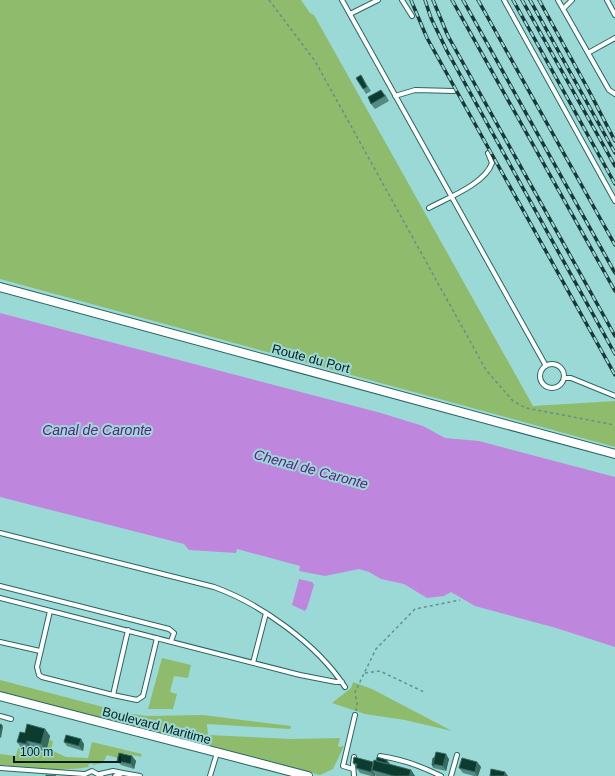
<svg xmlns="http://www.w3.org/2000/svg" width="615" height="776" viewBox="0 0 615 776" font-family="Helvetica,sans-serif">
  <rect width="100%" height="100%" fill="#9bd9d6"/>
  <path fill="#8fbb6c" d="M0,0H301L310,13L314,15L533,406L615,401V447L0,279Z
    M162,658L191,665L188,678L174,676L170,692L177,694L173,709H148Z
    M0,680L126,713L147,716L203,715L291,726L290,729L207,724L208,735L292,739L340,738L338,747L344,746L333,769L320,775L0,692Z
    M353,682L372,689L452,731L405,720L365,714L332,703L351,688Z
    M49,740L53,741L51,750L66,757L88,758L92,742L142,754L141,757L123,753L121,759L107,755L103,763L93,765L92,763L88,765L89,767C60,772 29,767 0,765V754L16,756L18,748L30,751L32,748L44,753Z"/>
  <path fill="#be87dd" d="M0,313L381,413L423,426L445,438L479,441L615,477V647L556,628L475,606L451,592L444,596L427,598L404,584L381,579L369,572L359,569L325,576L299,571L300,566L237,549L236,553L189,550L184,544L0,497Z
    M299,579L312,582L314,585L307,608L305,611L292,605Z"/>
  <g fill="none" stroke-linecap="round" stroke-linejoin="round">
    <g stroke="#286563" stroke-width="6">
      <path id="service" d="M342,0L546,366
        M402,0L412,16
        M504,0L615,201
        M558,0L609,90L615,94
        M607,0L615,15
        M563,9L572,0
        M350,14L378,0
        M588,53L615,38
        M395,96L415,90L454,91
        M429,208C447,198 485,184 492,163L488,153
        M540 376a12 12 0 1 1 24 0a12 12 0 1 1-24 0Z
        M564,378H571L615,396
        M0,533L214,587C261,604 317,644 345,687
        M0,586L169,629L174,633L171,641
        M0,598L300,675L336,682H342
        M50,611L37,667L39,675L42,677L113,695L128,630
        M0,642L40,651
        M253,663L266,613
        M113,695L137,700L143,696L157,638
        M0,716L11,719
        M380,756C402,759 421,766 441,776
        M0,768L84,774
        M353,769L343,766L355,715
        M123,773L140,776
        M100,774L113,771L123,773L115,776
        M83,775L92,771L101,776
        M210,776L217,753
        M354,776L353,764L354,757
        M451,776L457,755"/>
    </g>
    <g stroke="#286563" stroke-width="10">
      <path id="minor" d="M0,287L615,454
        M0,696L308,776"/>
    </g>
    <path stroke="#61908f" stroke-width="1.5" stroke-dasharray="3 3" stroke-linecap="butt" d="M269,0L315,61L486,370L513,401L526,408L615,425
      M365,673L380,671L424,692
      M356,711L357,704L355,692L376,649L415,609L460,600"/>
    <use href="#service" stroke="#fff" stroke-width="4"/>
    <use href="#minor" stroke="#fff" stroke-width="8"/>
    <g stroke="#1a3838" stroke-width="3.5">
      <path id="rail" d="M411,0L427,38L615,375
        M425,0L431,18L447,51L615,354
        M433,0L448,36L615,336
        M452,0L615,291
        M463,0L615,273
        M478,0L615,245
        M513,0L615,184
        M522,0L615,166
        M530,0L615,153
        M539,0L588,89L615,141"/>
    </g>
    <use href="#rail" stroke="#9bd9d6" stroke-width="2" stroke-dasharray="6" stroke-linecap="butt"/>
  </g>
  <path fill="#548a82" d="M361,75L371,91L366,94L363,89Z
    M385,94L389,101L375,109L371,104Z
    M45,729L50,736L46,752L32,748L31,751L22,749L17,742L25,733Z
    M64,742L84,744L83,751L67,746Z
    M132,756L136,761L134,769L121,765L117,761Z
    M433,758L449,759L446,771L433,768L432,765Z
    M373,762L391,765L411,770L415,776H376L375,775V776H371L360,773L353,763Z
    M477,762L481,767L478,776H474L463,773L459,768Z"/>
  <path fill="#376a61" d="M2,725L3,727L1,738L0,737V732Z
    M45,729L50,736L46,752L41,744Z
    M81,739L84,744L83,751L79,746Z
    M27,741L32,748L31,751L26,744Z
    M446,754L449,759L446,771L443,766Z
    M132,756L136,761L134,769L131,764Z
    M387,760L391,765H386Z
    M477,762L481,767L478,776H477L475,772Z
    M372,770L375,775V776H374L371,772Z
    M411,770L415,776H409Z
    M505,772L508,776H504Z"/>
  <path fill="#0c3b2f" stroke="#376a61" d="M361,75L367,87L363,89L356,78Z
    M381,90L385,96L371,104L368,97Z
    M0,724L2,725L0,732Z
    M27,724L45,729L41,744L27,741L26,744L17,742L20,732L25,733Z
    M66,735L81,739L79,746L64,742Z
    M436,752L446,754L443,766L433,764Z
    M119,753L132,756L131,764L117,761Z
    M354,757L373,762L371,772L356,768L357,764L353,763Z
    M377,757L387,760V764L376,761Z
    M433,758H434L433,764L435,766L432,765Z
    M462,758L477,762L475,772L459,768Z
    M374,760L411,770L409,776H394L372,770Z
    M491,769L505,772L504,776H490Z
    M46,775L56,776H46Z"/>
  <g text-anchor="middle" stroke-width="4" stroke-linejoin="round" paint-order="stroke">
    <g font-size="13" fill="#051e1e" stroke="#9bd9d6">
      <text transform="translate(311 358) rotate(15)" y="5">Route du Port</text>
      <text transform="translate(157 725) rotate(15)" y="5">Boulevard Maritime</text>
    </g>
    <g font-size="14" font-style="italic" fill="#631d83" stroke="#9bd9d6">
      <text x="97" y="435">Canal de Caronte</text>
      <text transform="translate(311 469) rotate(15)" y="5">Chenal de Caronte</text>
    </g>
  </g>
  <path d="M14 756v6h106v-6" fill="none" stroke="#051e1e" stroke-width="2"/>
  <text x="20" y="756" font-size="12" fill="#051e1e" stroke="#9bd9d6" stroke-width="3" paint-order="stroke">100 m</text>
</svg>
